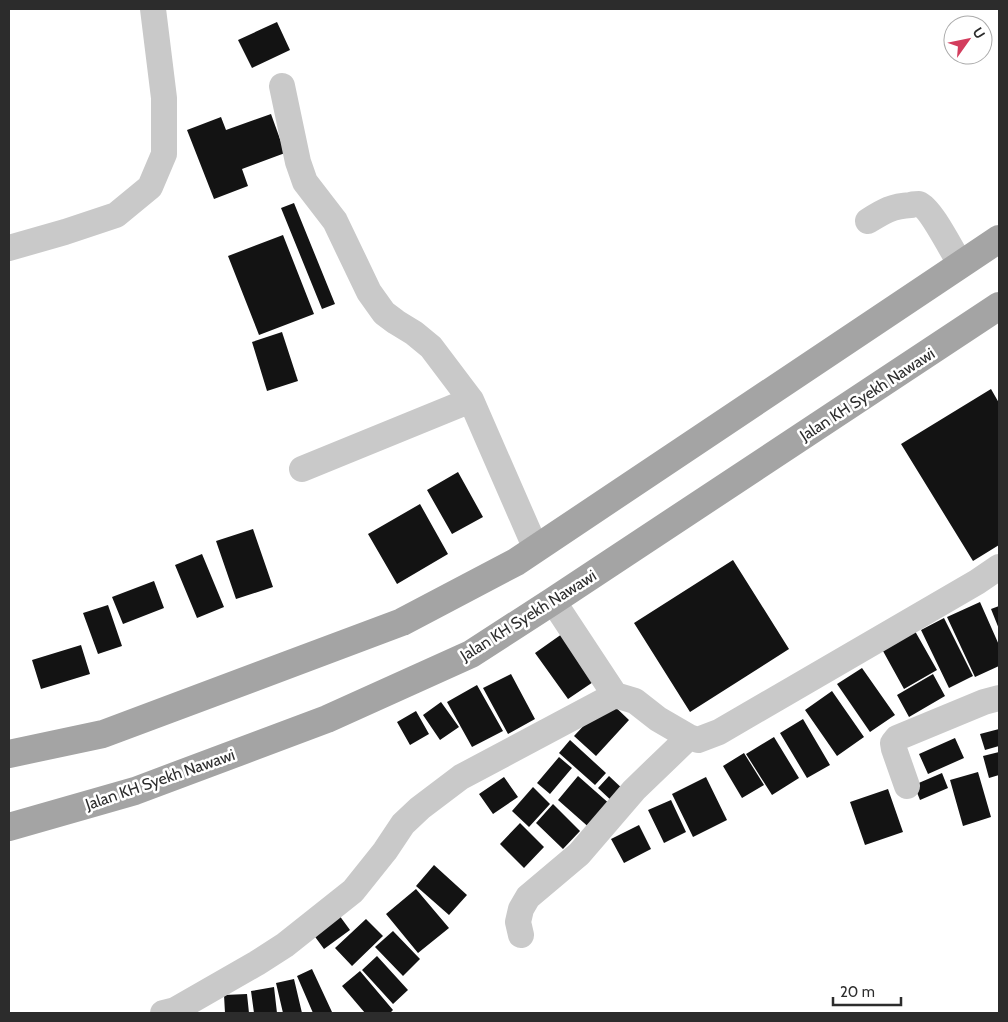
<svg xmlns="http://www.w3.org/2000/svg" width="1008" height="1022" viewBox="0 0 1008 1022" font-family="Cabin,sans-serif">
  <rect width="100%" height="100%" fill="#fff"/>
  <path fill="#131313" d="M277,22L290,50L252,68L238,40Z
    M271,114L285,153L242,169L248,186L214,199L187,130L221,117L226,130Z
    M294,203L335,304L322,309L281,208Z
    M283,235L314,314L259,335L228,256Z
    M282,332L298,381L267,391L252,342Z
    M991,389L999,403V545L973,561L901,444Z
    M458,472L483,517L452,534L427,490Z
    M420,504L448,554L397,584L368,534Z
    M253,529L273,587L236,599L216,541Z
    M202,554L224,607L197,618L175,565Z
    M733,560L789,649L690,712L634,623Z
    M154,581L164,608L123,624L112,597Z
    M980,602L999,645V666L975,677L947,617Z
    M108,605L122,646L98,654L83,613Z
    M999,606V629L991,609Z
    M944,618L973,676L949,688L921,630Z
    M911,624L937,670L904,689L878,642Z
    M569,629L602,676L568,699L535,653Z
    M81,645L90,674L41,689L32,660Z
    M862,668L895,715L870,732L837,684Z
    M511,674L535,719L508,734L483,688Z
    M933,674L945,696L909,717L897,695Z
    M477,685L503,731L472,747L447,702Z
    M832,691L864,737L837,756L805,710Z
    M608,700L629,720L596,756L574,736Z
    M441,702L459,727L440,740L423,715Z
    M416,711L429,734L410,745L397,722Z
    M803,719L830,765L807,778L780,733Z
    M999,729V746L985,750L980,734Z
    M774,737L799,778L772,795L746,754Z
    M955,738L964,758L928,774L919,754Z
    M570,740L606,773L595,785L559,753Z
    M999,752V775L989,778L983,756Z
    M744,753L764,785L742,798L723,766Z
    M559,757L572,768L550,794L537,783Z
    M978,772L991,817L963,826L950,780Z
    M942,773L948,788L920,800L914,785Z
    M578,776L612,806L592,830L558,800Z
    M609,776L626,792L615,804L598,788Z
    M504,777L518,797L493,814L479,794Z
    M706,777L727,820L693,837L672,794Z
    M533,787L550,804L529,827L512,811Z
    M888,789L903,832L865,845L850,802Z
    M671,800L686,832L664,843L648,810Z
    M553,804L580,831L563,849L536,823Z
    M520,823L544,847L524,868L500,844Z
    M639,825L651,849L624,863L611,839Z
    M434,865L467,895L449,915L416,886Z
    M416,889L449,928L418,953L386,914Z
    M339,915L350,930L324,949L313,934Z
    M366,919L383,936L352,966L335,948Z
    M393,931L420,959L403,976L375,947Z
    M377,956L408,990L393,1004L362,970Z
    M312,969L332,1012L329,1013H313L297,976Z
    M360,971L393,1010L390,1013H365L342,986Z
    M294,979L302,1013H283L276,983Z
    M274,987L277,1013H254L251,991Z
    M247,994L249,1013H225L224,995Z"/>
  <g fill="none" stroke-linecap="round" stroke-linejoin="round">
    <path stroke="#c9c9c9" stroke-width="26" d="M282,86L298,162L305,182L335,221L369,292L384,313L396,322L414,333L431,347L471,400L536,549
      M868,221C884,211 892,206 911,205C913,204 917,204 919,204C931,208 953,253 961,265
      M9,248L65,232L116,215L150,187L164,154V98L153,9
      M302,469L471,400
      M553,601L615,695L635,701L658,719L689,737L698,740L719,732L977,582L999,567
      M907,786L894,749L893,743L897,738L984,702L999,698
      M521,935L518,922L521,909L528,897L579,854L634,790L689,737
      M163,1013L175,1010L257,963L285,945L353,891L385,851L403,824L420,808L461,777L615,695"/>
    <path stroke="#a4a4a4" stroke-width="28" d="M9,754L103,734L402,622L516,562L999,239
      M9,827L135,791L327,719L471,654L553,601L999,306"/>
  </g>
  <g text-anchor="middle" stroke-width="5" stroke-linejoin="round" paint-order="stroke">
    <g font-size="16" fill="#2c2c2c" stroke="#fff">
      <text transform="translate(867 394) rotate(-33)" y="6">Jalan KH Syekh Nawawi</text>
      <text transform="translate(528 615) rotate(-32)" y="6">Jalan KH Syekh Nawawi</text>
      <text transform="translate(160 779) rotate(-19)" y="6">Jalan KH Syekh Nawawi</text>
    </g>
  </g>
  <rect width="1008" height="1022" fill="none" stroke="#2c2c2c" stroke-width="20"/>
  <g transform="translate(968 40) rotate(57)"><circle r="24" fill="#ffffff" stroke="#ababab"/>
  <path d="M0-4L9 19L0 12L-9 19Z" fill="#d33d5d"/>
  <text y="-8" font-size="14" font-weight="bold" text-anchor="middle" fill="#2c2c2c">U</text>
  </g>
  <path d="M833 997v8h68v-8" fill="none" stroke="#2c2c2c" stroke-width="2.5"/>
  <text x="840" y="997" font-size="15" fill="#2c2c2c" stroke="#ffffff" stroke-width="4" paint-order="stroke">20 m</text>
</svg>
